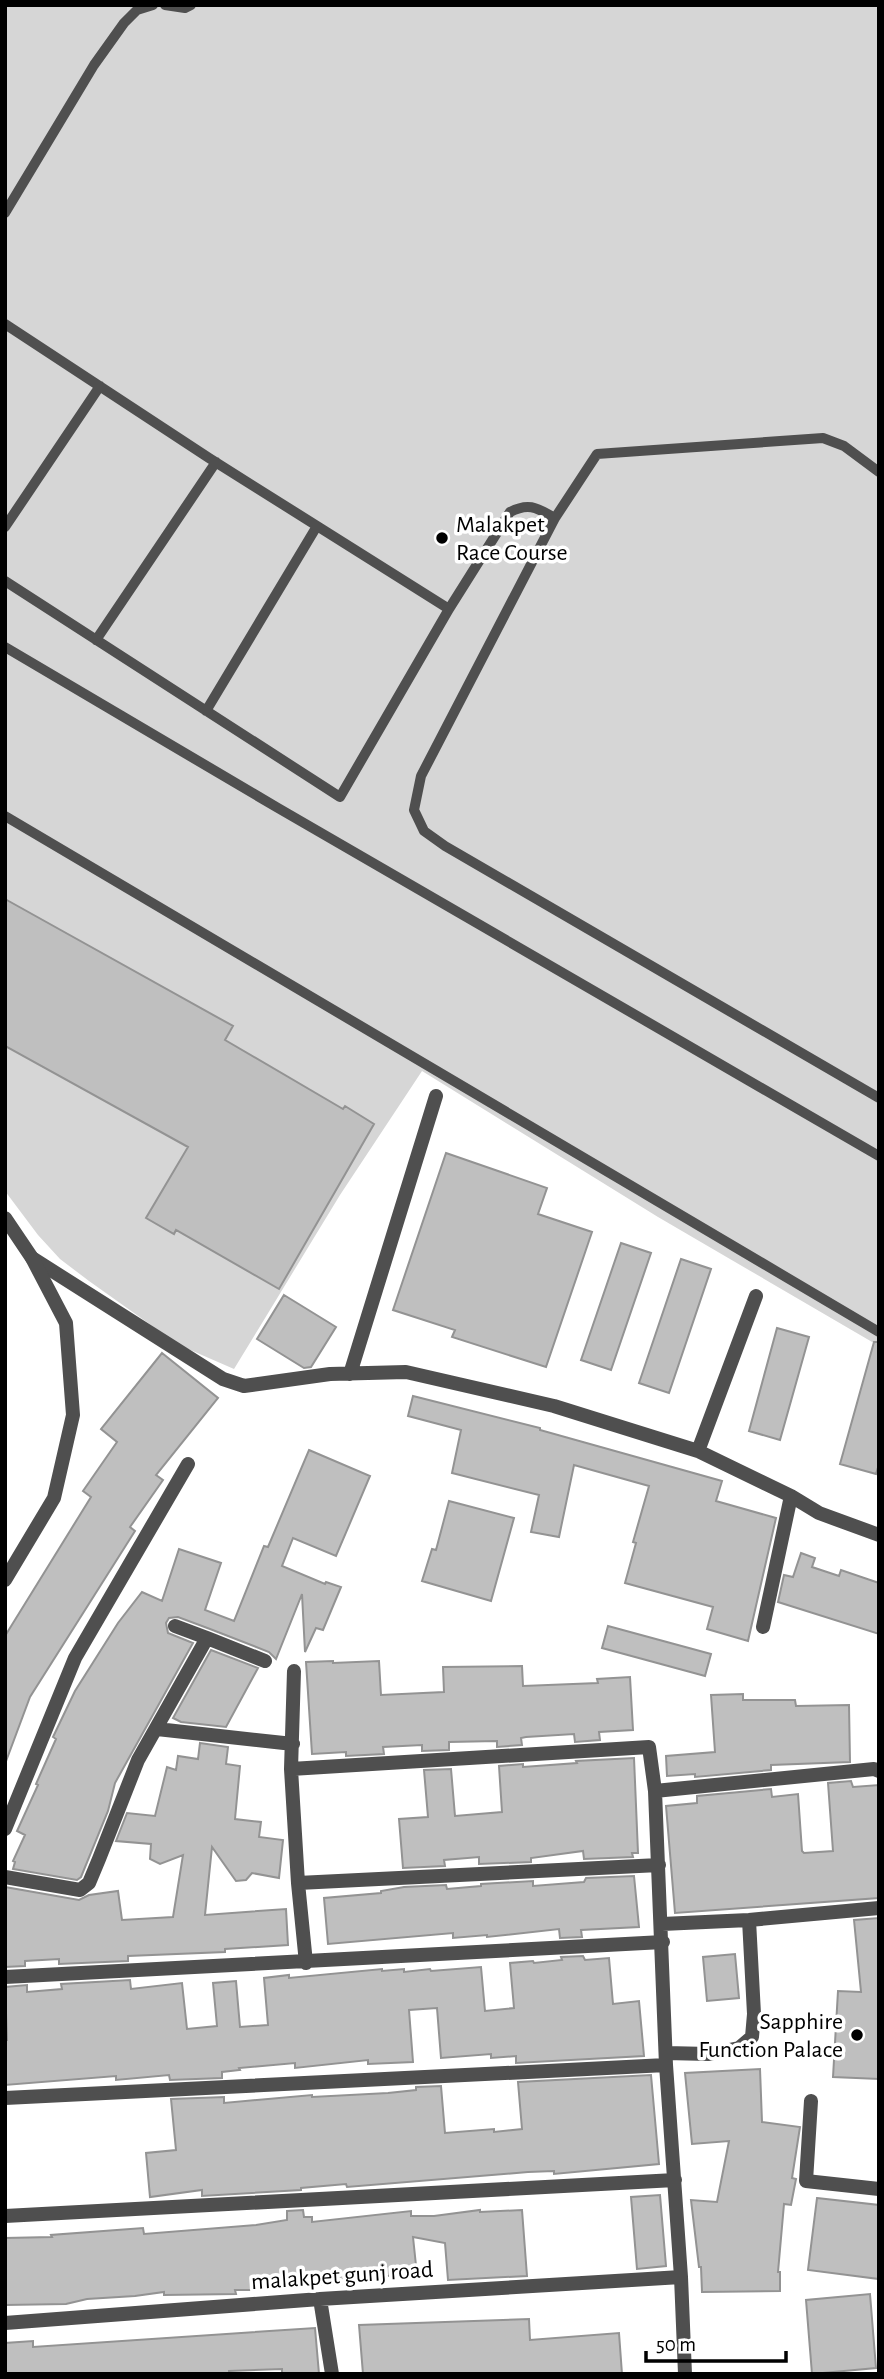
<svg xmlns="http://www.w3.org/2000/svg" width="884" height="2379" viewBox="0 0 884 2379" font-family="'Alegreya Sans',sans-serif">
  <rect width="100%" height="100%" fill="#fff"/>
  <path fill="#d6d6d6" d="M5,5H879V1346L658,1217L422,1071L340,1195L234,1369L179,1345L89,1281L60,1259L38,1235L5,1191Z"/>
  <path fill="#bfbfbf" stroke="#939393" stroke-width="2" d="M5,899L233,1026L225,1040L343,1109L345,1106L374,1124L279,1289L176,1230L174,1234L146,1218L188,1147L5,1046Z
    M446,1153L547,1188L538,1214L592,1232L546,1367L452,1337L455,1330L393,1310Z
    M621,1243L651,1253L611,1370L581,1360Z
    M681,1259L711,1269L669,1393L639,1383Z
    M284,1295L336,1327L311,1367L304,1368L257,1339Z
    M777,1328L809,1337L780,1440L749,1431Z
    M874,1342H879V1464L876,1474L840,1464Z
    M162,1353L218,1398L156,1475L163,1480L130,1527L135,1531L30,1697L5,1764V1636L91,1497L83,1491L117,1442L101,1429Z
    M413,1396L540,1428V1430L722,1481L716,1501L776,1518L748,1641L707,1629L713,1607L625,1583L636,1543L633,1542L649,1486L574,1465L559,1537L531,1532L539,1495L452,1473L461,1430L408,1416Z
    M309,1450L370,1476L336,1556L293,1538L282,1566L325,1584L326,1582L341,1587L323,1630L316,1628L305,1652L302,1594L276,1659L269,1652L210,1629L178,1617L169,1618L166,1623L168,1633L193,1643L115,1783L108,1811L81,1877L77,1880L13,1869L15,1862L13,1861L25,1835L17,1831L38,1785L36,1784L56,1739L53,1737L75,1691L118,1623L142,1592L162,1601L179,1549L221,1563L205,1610L234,1621L264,1546L268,1547Z
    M449,1501L514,1518L491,1601L422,1581L432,1549L436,1550Z
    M801,1553L815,1558L812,1567L839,1576L841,1570L879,1583V1634L778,1602L784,1575L793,1577Z
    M608,1626L711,1654L705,1676L602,1648Z
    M211,1650L258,1668L226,1727L181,1722L173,1718Z
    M333,1661V1663L379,1661L381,1695L444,1692L443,1667L522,1666L523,1686L598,1683L597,1679L630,1677L633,1730L599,1732L600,1740L575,1742L574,1734L526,1737L521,1738L522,1745L497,1747V1741L449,1742V1750L422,1751V1745L383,1747L384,1754L346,1756V1752L312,1754L306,1662Z
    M743,1694V1700H795L796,1706L849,1705L850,1762L771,1765V1770L695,1777V1774L667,1776L666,1756L715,1752L711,1695Z
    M200,1743L228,1747L226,1764L240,1766L235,1819L261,1822L259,1837L283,1840L279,1878L252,1873L246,1880L236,1881L212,1847L205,1915L286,1909L288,1945L225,1949V1952L128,1956V1961L59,1964V1959L25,1961V1966L5,1967V1887L79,1900L89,1895L118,1891L122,1920L173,1917L183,1855L160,1864L150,1859L151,1844L116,1841L127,1813L155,1816L167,1767L176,1770L178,1756L198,1759Z
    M634,1758L638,1853H632L633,1857L584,1859L583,1851L531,1858V1862L479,1864V1857L444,1860L445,1866L403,1868L399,1819L428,1817L424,1770L451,1769L455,1816L502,1812L499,1766L523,1764V1767L577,1763L576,1761Z
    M851,1781L853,1787L879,1785V1898L675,1913L666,1806L697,1803V1796L771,1789L772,1797L798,1794L802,1851L804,1853L833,1851L828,1783Z
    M634,1876L639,1927L581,1930L582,1937L560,1938L559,1929L487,1937V1935L453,1938V1933L328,1944L324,1898L381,1893V1891L404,1887L446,1885L447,1889L481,1886V1884L533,1881V1886L584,1882L586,1878Z
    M879,1918V2079L833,2077L838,1991L861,1992L854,1920Z
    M735,1954L739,1998L707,2001L703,1957Z
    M583,1956L585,1960L609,1958L613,2004L639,2001L644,2056L516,2063V2056L491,2058V2054L441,2058L437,2008L409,2010L413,2062L368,2064V2060L295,2068V2063L239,2068L240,2070L222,2072V2078L170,2080L169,2075L116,2080V2076L5,2085V2040H7L5,1987L27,1985V1992L62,1989L61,1984L130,1980L131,1989L182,1983L187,2029L217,2026L213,1983L236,1981L240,2027L268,2025L264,1978L289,1975V1978L382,1969V1971L404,1969V1972L430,1969L431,1971L481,1967L485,2011L514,2008L510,1963L533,1961L534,1963L562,1960L561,1957Z
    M760,2069L762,2122L800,2127L792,2178L796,2179L791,2205L784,2204L778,2272H780V2291L702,2292L701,2267H699L691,2200L717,2202L729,2141L692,2144L685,2073Z
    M651,2075L659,2164L554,2174V2171L528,2172L347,2187L346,2184L301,2188V2190L202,2196V2190L150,2197L146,2153L176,2150L171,2099L224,2097V2103L312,2095V2097L388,2093L416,2090V2087L441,2086L445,2133L494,2129V2132L522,2129L518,2082Z
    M660,2195L666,2266L637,2269L631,2197Z
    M817,2198L879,2205V2279L808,2270Z
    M303,2210L304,2217H312V2222L411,2211V2216H434L480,2210V2212L522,2210L527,2276L448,2280L445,2243L413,2237L417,2275L346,2277L347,2284L285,2285L263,2288V2290H235L236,2294L164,2295V2292L135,2296L87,2299L66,2304L5,2305V2238L52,2237L51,2235L143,2228L144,2234L256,2225L287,2220V2211Z
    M870,2294L876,2368L812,2374L806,2300Z
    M529,2319L530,2340L619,2333L622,2374H363L359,2325Z
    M315,2328L319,2374H282V2369L229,2371V2374H5V2343L33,2341V2347Z"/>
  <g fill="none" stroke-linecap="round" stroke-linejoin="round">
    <path stroke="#4f4f4f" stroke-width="10" d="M165,5L185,8L191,5
      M5,213L94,65L124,23L137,10L153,5
      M5,324L209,458L449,609L340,797L5,581
      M879,472L844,446L823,438L597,454L555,518L421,776L414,810L424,831L445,846L879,1098
      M5,527L100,386
      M449,609L510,512C529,502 537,508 555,518
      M96,640L216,462
      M5,647L278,808L879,1156
      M206,711L317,526
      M5,816L879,1332"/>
    <path stroke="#4f4f4f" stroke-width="14" d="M32,1258L223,1379L244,1386L330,1374L406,1372L554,1406L698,1451L756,1296
      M350,1374L436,1096
      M698,1451L791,1496L763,1627
      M791,1496L819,1513L879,1535
      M175,1626L207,1638
      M294,1671L291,1769L298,1883L306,1963
      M157,1729L293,1744
      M291,1769L649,1747L655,1791L666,2065L681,2277L685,2374
      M655,1791L874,1769L879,1771
      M5,1829L75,1658L188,1464
      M5,1877L80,1890L89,1883L99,1859L138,1760L207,1638L265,1661
      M298,1883L659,1865
      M662,1924L749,1920L879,1908
      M5,1977L663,1942
      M666,2053L709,2054L739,2048L752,2037L754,2014L749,1920
      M5,2098L666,2065
      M811,2101L806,2181L879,2189
      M5,2216L675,2180
      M320,2299L332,2374
      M5,2323L320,2299L681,2277"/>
    <path stroke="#4f4f4f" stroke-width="14" d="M5,1218L32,1258L66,1323L73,1415L54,1498L5,1580"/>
  </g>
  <g fill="#000" stroke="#fff" stroke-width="2.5">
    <circle cx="442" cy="538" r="7"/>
    <circle cx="857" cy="2035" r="7"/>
  </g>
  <g text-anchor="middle" stroke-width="7" stroke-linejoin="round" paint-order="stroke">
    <g font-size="24" fill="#000" stroke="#fff" text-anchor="start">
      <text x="456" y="532">Malakpet<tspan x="456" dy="28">Race Course</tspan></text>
      <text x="843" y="2029" text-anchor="end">Sapphire<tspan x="843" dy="28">Function Palace</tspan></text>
    </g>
    <g font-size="24" fill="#000" stroke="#fff">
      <text transform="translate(342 2275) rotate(-4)" y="8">malakpet gunj road</text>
    </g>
  </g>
  <rect width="884" height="2379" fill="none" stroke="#000000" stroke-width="14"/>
  <path d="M646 2351v10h140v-10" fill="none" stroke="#000000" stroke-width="3.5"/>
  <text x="656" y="2351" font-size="21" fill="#000000" stroke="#ffffff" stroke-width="5" paint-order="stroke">50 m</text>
</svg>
